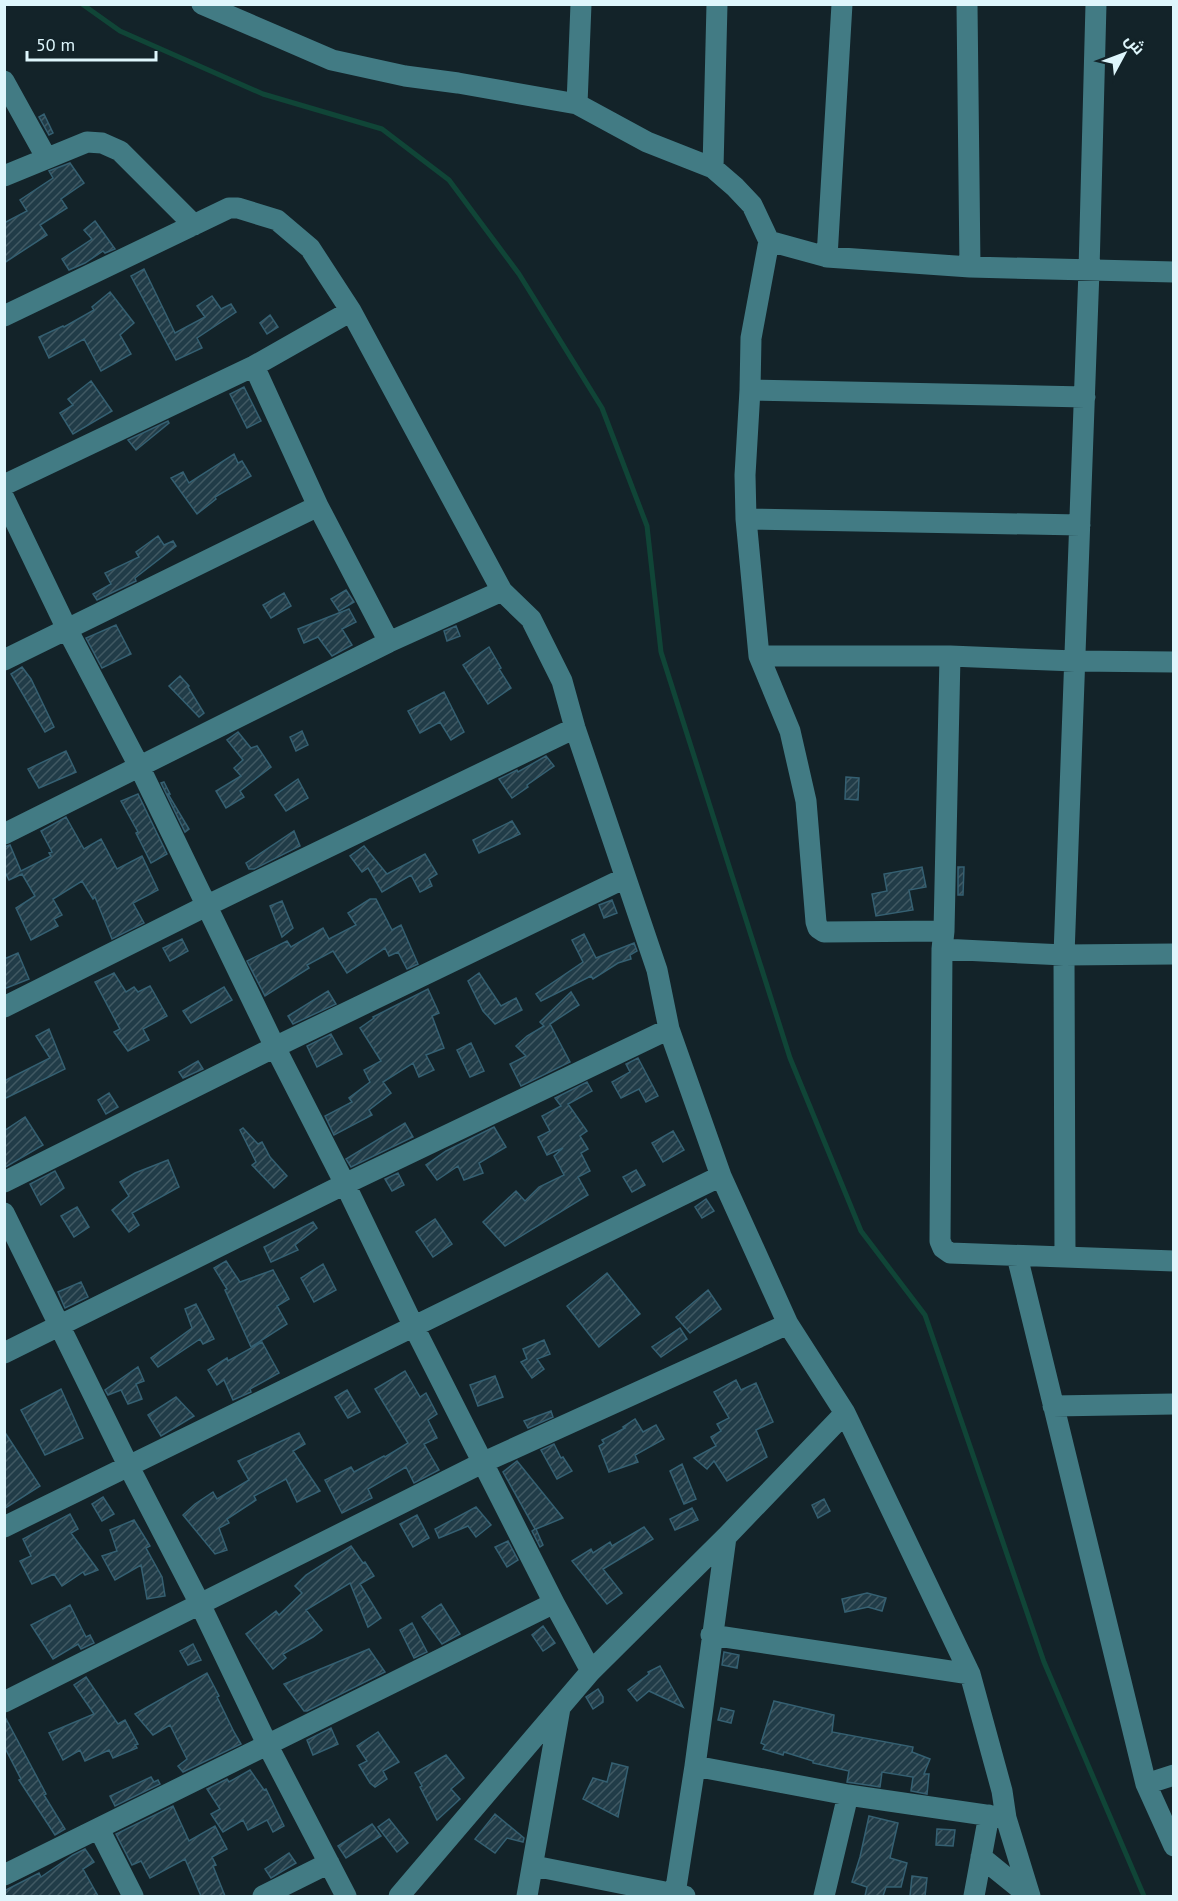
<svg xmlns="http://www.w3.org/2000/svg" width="1178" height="1901" viewBox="0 0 1178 1901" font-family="'PT Sans',Cairo,sans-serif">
  <defs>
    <pattern id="building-hatch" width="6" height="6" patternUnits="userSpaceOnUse" patternTransform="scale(1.5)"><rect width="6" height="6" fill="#213c48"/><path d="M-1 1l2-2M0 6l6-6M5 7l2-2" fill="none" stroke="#415963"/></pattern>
  </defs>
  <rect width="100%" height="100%" fill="#132329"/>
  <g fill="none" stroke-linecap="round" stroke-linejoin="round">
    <path stroke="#104537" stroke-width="5" d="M82,4L120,31L263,94L382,129L449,180L519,274L602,408L647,526L661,652L790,1058L861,1231L925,1315L1044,1662L1144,1896"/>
  </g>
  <path fill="url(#building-hatch)" stroke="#356072" stroke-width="1.5" d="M44,114L53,133L49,135L39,117Z
    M70,163L84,183L61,199L67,208L40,225L47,235L4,263V223L27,211L20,200L53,178L49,171Z
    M95,221L115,249L105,253L103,251L85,263L69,270L62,259L92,239L84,230Z
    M144,269L175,333L205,317L197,306L212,296L221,309L231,304L236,312L197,338L202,348L176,360L131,276Z
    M110,292L134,323L120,335L131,354L101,371L84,339L49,358L39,337L63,326L64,327L94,310L92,307Z
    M270,315L278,327L267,334L260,323Z
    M91,381L112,411L73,434L60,413L73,405L68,399Z
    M244,387L261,421L247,428L230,394Z
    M168,421L169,423L136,450L128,440Z
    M234,454L238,463L242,461L251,476L215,497L216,499L197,514L171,478L183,472L189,483Z
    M158,536L164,545L173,541L176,546L135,578L136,581L97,600L93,594L111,584L105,573L139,557L136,552Z
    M346,590L354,602L339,611L331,599Z
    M284,593L291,606L271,618L263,605Z
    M349,609L356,622L342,629L352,645L332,656L318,637L304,643L298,629Z
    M116,625L131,654L102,668L86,638Z
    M456,626L460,636L447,641L444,631Z
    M489,647L501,668L499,669L511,688L488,704L463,665Z
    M22,667L31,679L54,727L45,732L11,674Z
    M180,676L189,686L188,687L204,713L199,717L169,686Z
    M444,692L464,732L451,740L440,722L420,733L408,711Z
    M302,731L308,745L296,751L290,737Z
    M238,732L251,748L257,746L271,767L240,791L244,797L226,808L216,791L241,776L234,768L243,760L227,740Z
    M66,751L76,772L39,788L28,769Z
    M546,756L554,766L527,785L528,787L512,798L499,779L517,770L518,772Z
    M846,777L859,778L858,800L845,799Z
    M298,779L308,798L286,811L275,795Z
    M164,782L170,794H168L189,829L185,832L161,783Z
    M138,794L167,854L151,863L136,833L138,832L121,801Z
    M66,817L84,849L101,839L117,869L142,856L158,890L133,903L144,923L112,939L95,897L93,899L82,881L53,899L62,915L54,919L58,926L31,940L16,908L35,896L22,874L9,880L4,870V847L10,845L21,871L51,856L49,853L52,852L41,831Z
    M512,821L520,834L479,853L473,840Z
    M294,831L300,846L254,869H249L246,863Z
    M364,846L387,874L425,854L437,874L429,879L432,886L420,892L411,875L382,892L368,868L362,872L350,856Z
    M922,867L926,887L909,890L913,910L876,916L872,894L887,891L884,874Z
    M958,867H964L963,895H958Z
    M370,899H376L392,930L401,925L418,964L407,969L398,952L389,956L385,948L347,973L333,951L307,965L309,968L265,996L247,961L287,941L291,947L323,928L329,939L356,925L348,913Z
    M612,900L617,913L604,918L599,905Z
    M282,901L293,928L282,937L270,906Z
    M584,934L596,958L634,943L637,951L630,955L631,959L618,963L593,979L591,976L541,1001L536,994L583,962L572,940Z
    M182,939L188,951L170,961L163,948Z
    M18,953L29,979L4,989V959Z
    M114,973L126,992L134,987L138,992L150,986L167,1016L143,1029L149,1040L128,1051L114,1032L120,1029L95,982Z
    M479,973L501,1006L516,998L522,1010L495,1024L483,1011L468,981Z
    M224,987L232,1000L191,1023L183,1011Z
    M428,989L439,1013L432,1016L444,1048L426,1055L434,1070L419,1077L413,1063L383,1082L391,1093L369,1110L372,1115L334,1135L325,1116L352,1102L349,1098L370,1082L364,1070L381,1061L360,1028L374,1018L373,1017Z
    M328,991L336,1004L293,1024L288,1016Z
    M571,992L579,1005L550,1024L570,1062L521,1086L510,1064L526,1056L516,1046L527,1036L544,1026L540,1022Z
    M49,1029L65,1069L4,1099V1081L50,1058L36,1036Z
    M331,1034L342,1054L317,1067L307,1046Z
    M471,1043L484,1071L470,1077L457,1050Z
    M638,1058L658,1096L646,1102L639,1089L621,1098L612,1082L630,1072L626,1064Z
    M198,1061L203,1069L183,1078L179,1072Z
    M587,1082L592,1091L568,1104L587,1131L580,1136L588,1149L581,1153L590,1171L578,1177L588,1195L505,1246L483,1222L516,1191L525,1201L539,1187L564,1175L554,1156L563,1148L547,1155L538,1137L550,1131L542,1116L561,1106L555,1098Z
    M109,1093L118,1107L106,1114L98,1100Z
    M25,1117L43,1145L4,1168V1131Z
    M405,1123L413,1137L351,1167L346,1159Z
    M494,1127L506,1147L479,1163L483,1173L464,1180L458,1166L437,1180L426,1165L446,1151Z
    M243,1128L258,1144L262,1142L270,1157L287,1176L274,1188L252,1165L256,1162L240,1130Z
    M673,1131L684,1150L663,1162L652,1143Z
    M168,1160L179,1187L132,1213L139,1225L129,1232L112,1210L129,1196L120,1182L135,1173Z
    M636,1170L645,1185L632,1192L623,1177Z
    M55,1171L64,1188L41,1205L30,1184Z
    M398,1173L404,1185L392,1191L385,1179Z
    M706,1199L714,1211L702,1218L695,1207Z
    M77,1207L89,1227L74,1237L61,1216Z
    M435,1219L452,1244L433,1257L416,1232Z
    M313,1222L317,1228L295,1245L298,1250L271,1262L264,1247Z
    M226,1261L240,1282L273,1270L289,1299L277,1306L287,1324L251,1347L225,1290L227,1289L214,1268Z
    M323,1264L336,1290L314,1302L301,1278Z
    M607,1273L640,1314L599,1347L567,1306Z
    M81,1282L88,1297L65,1308L58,1292Z
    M708,1290L721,1309L690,1333L676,1317Z
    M196,1304L214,1339L203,1344L200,1339L158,1367L151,1358L192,1328L185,1309Z
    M680,1328L687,1339L661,1357L652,1347Z
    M544,1340L550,1354L537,1359L544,1369L532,1378L521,1362L527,1359L523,1349Z
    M262,1342L279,1373L250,1389L251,1392L233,1400L224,1380L217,1385L208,1370L227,1358L228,1361Z
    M138,1367L144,1381L136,1384L142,1399L128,1404L121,1390L108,1395L105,1390Z
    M405,1371L420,1397L426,1393L437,1414L428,1420L437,1438L424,1444L439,1470L414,1483L406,1467L368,1489L372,1498L342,1513L325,1480L351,1467L354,1472L384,1456L385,1457L408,1443L375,1389Z
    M495,1376L503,1397L478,1406L470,1385Z
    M736,1380L741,1390L756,1383L773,1422L756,1430L767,1457L727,1481L714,1461L707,1469L694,1458L716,1446L711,1437L721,1431L717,1424L729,1418L714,1392Z
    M61,1389L83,1438L45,1455L21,1410Z
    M347,1390L360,1412L348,1418L335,1397Z
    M176,1397L194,1416L161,1436L148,1415Z
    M551,1411L553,1417L528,1428L524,1421Z
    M635,1419L643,1432L656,1425L664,1439L635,1455L638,1462L609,1472L599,1446L604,1443L602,1440L625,1428L623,1427Z
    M4,1431L40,1486L4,1509Z
    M299,1433L305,1444L293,1451L320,1491L297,1502L286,1479L254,1496L256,1500L227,1519L229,1523L219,1528L227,1550L215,1554L183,1515L195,1504L213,1492L217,1499L249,1480L238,1461Z
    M554,1444L561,1458L563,1457L572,1471L557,1479L541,1450Z
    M517,1461L563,1518L536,1529L543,1545L540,1547L532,1531L535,1529L503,1472Z
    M682,1464L696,1499L684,1504L670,1471Z
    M103,1497L114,1514L102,1521L92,1504Z
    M824,1499L830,1511L818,1518L812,1505Z
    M476,1507L491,1525L476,1537L468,1526L439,1538L435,1529Z
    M692,1508L698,1520L675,1530L670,1519Z
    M70,1514L78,1529L71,1533L98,1570L85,1575L83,1572L62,1586L54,1574L32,1584L20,1561L31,1556L23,1539Z
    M417,1515L429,1538L413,1547L400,1524Z
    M134,1520L150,1546L146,1548L162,1577L165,1596L147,1599L141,1565L115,1580L102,1556L117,1551L110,1530Z
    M644,1527L653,1539L603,1569L622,1593L607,1604L572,1561L591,1549L593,1553L610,1542L612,1546Z
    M508,1541L518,1560L507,1567L495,1547Z
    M351,1546L363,1563L365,1562L374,1576L360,1584L381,1618L368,1627L350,1583L306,1610L322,1630L313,1637L283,1654L286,1658L273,1669L246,1634L276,1611L279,1615L302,1593L295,1586L306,1575Z
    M867,1593L886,1598L882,1611L868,1607L845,1612L842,1599Z
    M441,1604L460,1634L442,1644L422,1617Z
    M70,1605L86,1637L90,1635L94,1643L81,1649L78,1644L53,1659L31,1625Z
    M412,1623L427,1652L414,1658L400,1630Z
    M543,1626L555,1643L543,1651L532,1635Z
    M193,1644L201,1660L188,1665L180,1651Z
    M369,1649L385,1672L307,1711H304L284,1684Z
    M724,1652L739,1655L737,1668L722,1665Z
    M660,1666L683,1707L649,1691L637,1701L628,1690L649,1674L648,1672Z
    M207,1673L219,1696L217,1697L234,1732L241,1744L183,1772L178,1766L187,1759L170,1725L153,1735L135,1714Z
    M86,1677L118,1724L125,1720L138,1744L135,1745L137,1748L113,1758L109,1750L85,1761L80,1750L63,1760L49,1733L94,1714L74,1685Z
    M598,1689L603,1697V1702L593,1709L586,1697Z
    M774,1701L834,1715L832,1732L913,1747L912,1752L930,1759L924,1774H929L927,1794L911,1791L913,1777L882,1772L880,1787L847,1782L849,1771L813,1763V1761L784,1752L783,1755L763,1749L765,1745L761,1743Z
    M721,1708L734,1711L731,1723L718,1720Z
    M4,1715L46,1794L44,1795L65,1829L55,1835L19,1780L21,1779L4,1746Z
    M331,1728L338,1744L313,1755L307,1740Z
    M378,1732L399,1762L383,1771L387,1779L375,1787L370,1783L359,1765L367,1761L357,1746Z
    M446,1755L464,1778L451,1789L460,1799L437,1820L420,1787L422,1786L415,1773Z
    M612,1763L628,1767L618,1817L583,1799L593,1778L607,1782Z
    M250,1770L264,1790L266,1789L284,1826L273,1832L267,1820L248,1830L243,1820L223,1832L211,1814L220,1809L207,1789L227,1779L229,1782Z
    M151,1777L154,1782L158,1780L160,1784L115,1806L110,1796Z
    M173,1806L189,1841L215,1826L227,1849L212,1857L216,1865L213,1866L225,1896H201L185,1859L150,1878L141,1861L132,1865L116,1834Z
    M495,1814L524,1838L523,1842L507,1838L495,1853L475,1839Z
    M869,1816L898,1823L890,1858L907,1863L901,1887H886L883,1896H865L867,1887L852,1882L860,1857Z
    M389,1819L408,1843L397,1852L378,1827Z
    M372,1824L381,1836L346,1858L338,1846Z
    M937,1829L955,1830L953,1846L936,1845Z
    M85,1849L94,1862L83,1869L98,1896H4V1891L39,1873L41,1877L73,1855Z
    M289,1853L296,1863L271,1878L265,1869Z
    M912,1876L927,1878L925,1896H910Z"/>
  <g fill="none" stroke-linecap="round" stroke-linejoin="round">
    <path stroke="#427b84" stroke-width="21" d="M202,4L332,60L405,76L458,83L577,104L647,142L713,168L735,187L752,205L769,241L827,257L970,267L1174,272
      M967,4L970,267
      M4,81L46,157
      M577,104L581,4
      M713,168L717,4
      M4,176L87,142L102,143L120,151L194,225
      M769,241L751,338L750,390L745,475L746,519L759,656L790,731L806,801L816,922L818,928L824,932L944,931
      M827,257L842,4
      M4,316L229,208H238L277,220L310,248L351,311L502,591L531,619L562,681L575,728L657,970L669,1029L721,1176L788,1324L845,1413L726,1537L591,1671L399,1896
      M254,366L318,506L389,642
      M750,390L1085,397
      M4,485L254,366L351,311
      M4,498L67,629L139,766L275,1047L345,1184L413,1325L554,1603L591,1671
      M746,519L1080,525
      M759,656H950L1075,661L1174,662
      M950,656L944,931L942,949L940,1241L943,1248L950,1253L1174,1261
      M4,660L318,506
      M4,834L389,642L502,591
      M942,949L1064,955L1174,954
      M4,1007L206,906L575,728
      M4,1182L275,1047L625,878
      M4,1213L128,1465L200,1604L268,1746L346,1896
      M1017,1256L1146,1784L1174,1846
      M1065,1256L1064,955L1089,270L1096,4
      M4,1353L345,1184L669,1029
      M1053,1406L1174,1404
      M845,1413L970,1674L1002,1791L1006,1818L1030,1896
      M4,1527L721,1176
      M726,1537L695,1766L848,1795L1006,1818
      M711,1635L970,1674
      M4,1702L484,1462L788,1324
      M1146,1784L1174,1775
      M99,1829L133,1896
      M981,1857L1029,1896
      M534,1866L675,1894
      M4,1875L554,1603
      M263,1896L329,1863
      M527,1896L560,1708
      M685,1896L675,1894L695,1766
      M824,1896L848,1795
      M974,1896L989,1815"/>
  </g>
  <rect width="1178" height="1901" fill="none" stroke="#def6fc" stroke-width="12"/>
  <g transform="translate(1124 54) rotate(49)" stroke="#132329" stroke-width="4.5" paint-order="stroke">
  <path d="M0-4.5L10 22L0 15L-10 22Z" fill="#def6fc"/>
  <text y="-9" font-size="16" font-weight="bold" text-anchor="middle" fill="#def6fc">ش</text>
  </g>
  <path d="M27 51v9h129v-9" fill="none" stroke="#def6fc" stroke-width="3"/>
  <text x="36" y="51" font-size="18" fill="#def6fc" stroke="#132329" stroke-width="4.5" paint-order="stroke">50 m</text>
</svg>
